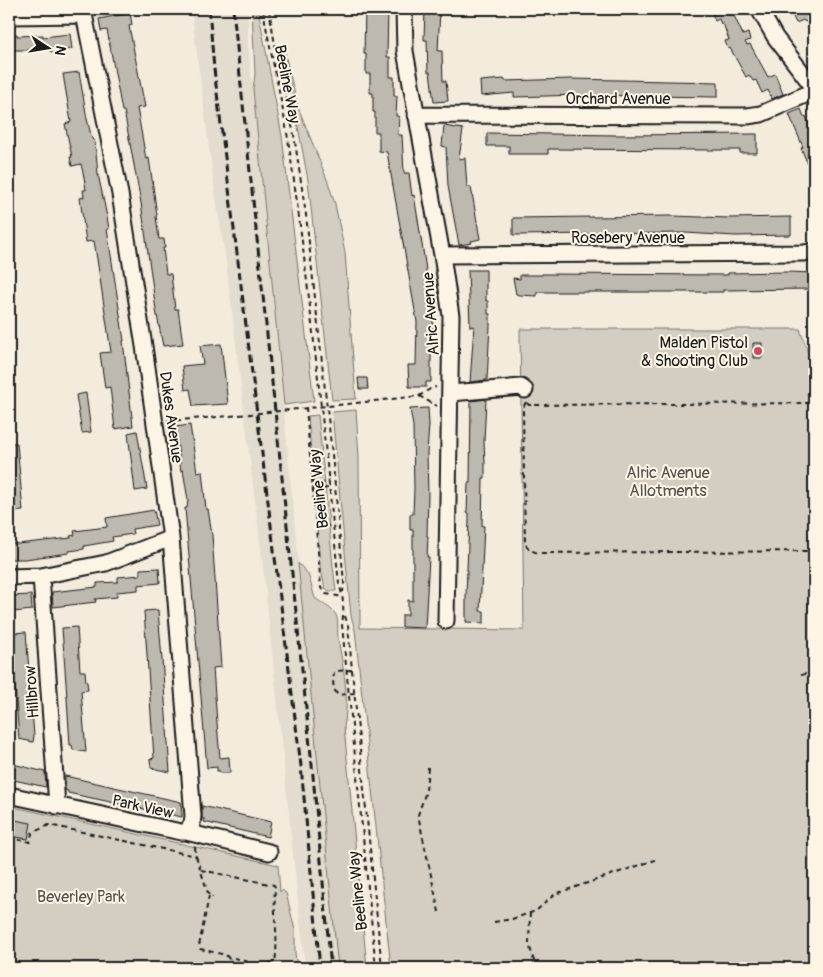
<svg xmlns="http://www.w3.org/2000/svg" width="823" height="977" viewBox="0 0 823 977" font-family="Pangolin,sans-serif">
  <rect width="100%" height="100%" fill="#f3ecdd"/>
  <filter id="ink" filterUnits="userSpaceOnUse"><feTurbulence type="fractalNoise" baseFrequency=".02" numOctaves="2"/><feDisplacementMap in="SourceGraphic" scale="10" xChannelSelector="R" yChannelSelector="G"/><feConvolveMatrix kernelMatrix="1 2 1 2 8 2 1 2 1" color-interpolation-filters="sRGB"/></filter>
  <g filter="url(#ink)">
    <path fill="#e3ddcf" d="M88,9H143L90,21Z
      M191,9H248V43L338,968H305L264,576L226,262L215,193Z"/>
    <path fill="#d3cec1" stroke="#78756e" d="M252,9H258L282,136L314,401L284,405L253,89L255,74Z
      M283,46L298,107L328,182L335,204L345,253L356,399L332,400L308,180Z
      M520,329H800L814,370V968H391L355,630L351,616L332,412L356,410L359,457L360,628L524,630Z
      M318,415L333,566L336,591H329L325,588L320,566L308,416Z
      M298,563L308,574L315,598C321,603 332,608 336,615C339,621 337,631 338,638C343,668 350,697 344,727L367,968H338Z
      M9,806L278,865L280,892L282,890L286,893L295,930V953L297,968H9Z"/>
    <path fill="#beb9ae" stroke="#1c1c1c" d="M365,9H388L387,57H390V77H394V96H397L396,116H399L398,135H402L404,173H409L412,196L414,195L425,263L434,329L431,330V382H426V387H409L408,365H416L417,322L387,152L379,151V132H375V112H373V93H370V74H366V54H364Z
      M425,9H440L438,51H442L443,81H446L448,101L434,102L430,72H428L427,40H424Z
      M723,9H731L743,35L748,33L750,40L745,42L747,45L750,44L768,77L775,74L783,94L772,99L768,90L762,93L756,80L753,81L749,75L746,77L730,48L728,49L725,41L729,40L723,23L721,24L719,19L715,21L712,13Z
      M789,9H814V18L805,22L803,20L796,23Z
      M130,13L132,25L129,26L145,107L137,108L146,159L149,158L157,215L156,216L159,239H164L165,248H163L166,274H171L175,309H178L183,344L163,346L156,310L141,203L124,111H122L107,30L101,31L99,19Z
      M17,34V36L43,35V37L70,34L72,49L51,52L50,50H9V35Z
      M79,72L87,119L92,139L95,142L98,174L107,217L109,229H107L124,341H123L133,426L115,429L110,387L105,388L100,353L111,352L97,259L94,241L86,242L80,198L84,197L83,190H86L84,177L81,164L72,166L70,157H72L65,124L71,122L63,74Z
      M504,79L505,81L570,79L718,82V97L577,95L514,97V93L481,96L480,81Z
      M801,109L804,117L806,116L814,142V179L801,148L803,147L789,114Z
      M444,126L463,129L459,159L465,158L467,187H471L480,239L471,241L472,243L459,245L448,186L446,147L442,146Z
      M487,133L616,135L757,134V153H740V150H710L548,149V154H509V146H487Z
      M673,216L729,218L791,217V235L735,236L686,233L513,235V218Z
      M468,270H486V301H488V314H490V326L487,380L470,382L474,326L470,327Z
      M787,272L814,273V289L723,290V292H537V296L520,295L516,294L513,278L520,279V275H542V274L728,275V273Z
      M753,343H762V358H753Z
      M221,344L228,404L193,406L190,389L185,390L182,366L203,364L200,346Z
      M358,378H367L368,389H359Z
      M86,393L91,432L82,433L76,395Z
      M486,399L484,442L485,463V478H483L482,526H484L480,611H484V623L466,622V595L469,520V513H467L468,483H470L471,401Z
      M428,408L429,425L427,453L428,495L427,536H428L427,557H429L425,628L402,627V615H408V600L413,601V530H410V514H413L414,489L413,426L410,409Z
      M190,425L197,472L202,471L206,509H208L212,535L221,667L213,668L217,723L220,758L229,757L230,773H220V771H217V767L207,768L185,508H187L188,500L183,470L181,471L175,427Z
      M137,431L147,489L135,491L128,433Z
      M9,443H17L23,511L9,512Z
      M154,510L157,525L132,529L133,534L112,537L113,541L84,546V549L69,551V553L25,559H9V543L18,544L71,538L70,536L75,535L74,531L107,527L106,518Z
      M159,568L160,583L138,585V590L117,592V597L95,599L96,602L53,607L52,592L97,587V583L118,582V577L140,575V569Z
      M31,595L32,610L13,612L12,596Z
      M158,610L163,672L170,772L151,768L150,759L154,758L144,611Z
      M77,627L80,671H85L86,682H87L88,690L81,691L86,752L73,750L72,745H70L66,683L62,628Z
      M26,632L34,736L33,742L19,739L11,633Z
      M9,763L45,772L46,787L9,779Z
      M65,776L181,802L182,817L68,793V791L65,790Z
      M202,806L271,822L268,837L204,822L205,819H202Z
      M9,819L31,823L28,839L9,836Z"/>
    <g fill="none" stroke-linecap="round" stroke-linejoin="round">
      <g stroke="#1c1c1c" stroke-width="19">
        <path id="minor" d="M83,9L120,194L144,346L171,538L193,816L192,824L186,832
          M404,9L405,51L442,255L451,316L446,621
          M759,9L775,37L814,88
          M9,16L84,15
          M416,115L747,116L761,114L814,91
          M442,255L804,253L814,251
          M451,393L521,387L525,390
          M41,576L57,806
          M9,577L41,576L106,563L171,538
          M9,795L181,832H186L269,852"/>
      </g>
      <path stroke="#1c1c1c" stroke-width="2" stroke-dasharray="5 4" stroke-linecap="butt" d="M263,9C270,52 281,95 288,139C310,287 324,435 339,584C344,598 344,611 342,625L376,968
        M269,9L276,51L294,135L306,215L332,454L344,583L343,592
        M419,396L437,406
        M526,402L523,408L525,544L530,550L538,553L814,551
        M527,403L529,405L814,403
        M347,404L419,396L430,389L436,387
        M306,407L321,588L326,594L343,597
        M167,421L230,416
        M312,489L329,480
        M314,489L330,488
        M315,527L333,525
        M345,616L348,625L352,670L382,968
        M352,670L336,671L334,673C333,681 332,689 338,695L355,693
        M801,675L814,672
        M428,767L426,791L418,815L439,912
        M9,838L30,842L32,833L49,825L196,856
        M195,847L196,856L209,896L213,897
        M201,870L274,885L275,887C273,913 279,937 275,962L260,965L234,958L230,960
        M209,896L199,946L200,949L226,955L230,960L228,968
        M530,912L529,944L536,968
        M494,922L512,919L536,911L555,894L655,860"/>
      <use href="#minor" stroke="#fcf5e5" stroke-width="15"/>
      <path stroke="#1c1c1c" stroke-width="3" stroke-dasharray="8 4" stroke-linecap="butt" d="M209,9L214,69L301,766L320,968
        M233,9L312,765L331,968"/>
      <path stroke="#1c1c1c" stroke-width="2" stroke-dasharray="5 4" stroke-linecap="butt" d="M230,416L347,404"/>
    </g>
  </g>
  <circle fill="#d1495b" stroke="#fcf5e5" stroke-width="2" cx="758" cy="351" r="5"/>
  <g text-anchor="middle" stroke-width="4" stroke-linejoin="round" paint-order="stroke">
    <g font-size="16" fill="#1c1c1c" stroke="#fcf5e5">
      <text transform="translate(288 84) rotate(79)" y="6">Beeline Way</text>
      <text x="618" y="104">Orchard Avenue</text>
      <text x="628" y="243">Rosebery Avenue</text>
      <text transform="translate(430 314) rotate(-94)" y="6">Alric Avenue</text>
      <text transform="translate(172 417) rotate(82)" y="6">Dukes Avenue</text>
      <text transform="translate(318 489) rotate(-96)" y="6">Beeline Way</text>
      <text transform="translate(31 692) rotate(-94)" y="6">Hillbrow</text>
      <text transform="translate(143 806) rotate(12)" y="6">Park View</text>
      <text transform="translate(357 891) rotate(-96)" y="6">Beeline Way</text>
    </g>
    <g font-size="16" fill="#1c1c1c" stroke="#fcf5e5" text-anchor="end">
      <text x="748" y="348">Malden Pistol<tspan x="748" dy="18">&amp; Shooting Club</tspan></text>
    </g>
    <g font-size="16" fill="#53514e" stroke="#fcf5e5">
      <text x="668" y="478">Alric Avenue<tspan x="668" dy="18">Allotments</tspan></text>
      <text x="81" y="902">Beverley Park</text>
    </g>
  </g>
  <rect width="823" height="977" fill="none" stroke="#fcf5e5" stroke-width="30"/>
  <rect x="15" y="15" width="793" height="947" fill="none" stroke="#1c1c1c" stroke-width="2" filter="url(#ink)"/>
  <g transform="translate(48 48) rotate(102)" stroke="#fcf5e5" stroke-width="4" paint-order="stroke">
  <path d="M0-4L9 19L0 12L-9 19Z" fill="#1c1c1c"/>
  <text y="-8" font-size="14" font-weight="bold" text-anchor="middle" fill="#1c1c1c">N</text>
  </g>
</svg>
